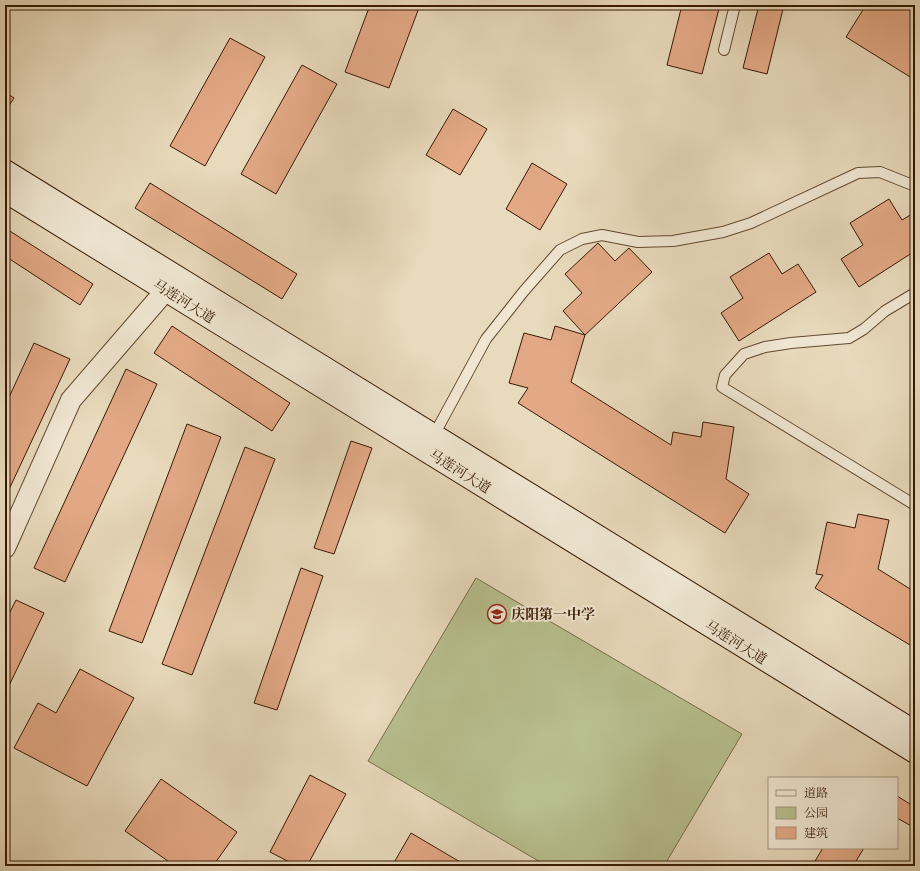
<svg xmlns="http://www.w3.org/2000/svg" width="920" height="871" viewBox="0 0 920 871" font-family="Vollkorn,'Noto Serif SC',serif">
  <rect width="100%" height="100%" fill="#e8dabc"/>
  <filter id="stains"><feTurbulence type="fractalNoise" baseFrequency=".005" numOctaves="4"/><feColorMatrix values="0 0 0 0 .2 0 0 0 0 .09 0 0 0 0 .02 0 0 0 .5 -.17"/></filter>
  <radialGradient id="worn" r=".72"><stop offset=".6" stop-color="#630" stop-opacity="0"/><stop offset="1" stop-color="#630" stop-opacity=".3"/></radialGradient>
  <path fill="#b8bf8f" stroke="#786c48" d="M476,578L742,734L664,866H547L368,761Z"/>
  <path fill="#e3a986" stroke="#381902" d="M370,5H420L389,88L345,72Z
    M682,5H720L702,74L667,65Z
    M759,5H784L767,74L743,68Z
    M866,5H915V80L846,37Z
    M230,38L265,57L205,166L170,146Z
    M302,65L337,84L276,194L241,174Z
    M5,92L14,98L5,112Z
    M453,109L487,129L460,175L426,155Z
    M532,163L567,184L540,230L506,209Z
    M150,183L297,274L282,299L135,208Z
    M889,199L902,220L915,212V251L859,287L841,259L863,245L850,223Z
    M5,228L93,284L80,305L5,256Z
    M598,243L615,261L629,248L652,272L585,335L563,311L582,293L565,274Z
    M769,253L782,274L798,264L816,292L739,341L721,313L743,298L730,277Z
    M172,326L290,403L272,431L154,353Z
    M555,326L585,335L571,382L671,445L673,432L701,437L703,422L734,427L726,479L749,494L725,533L518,403L528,388L509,383L524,333L551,340Z
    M34,343L70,359L5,498V406Z
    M126,369L157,384L65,582L34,568Z
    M187,424L221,437L142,643L109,631Z
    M351,441L372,448L334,554L314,548Z
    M245,447L275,459L192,675L162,664Z
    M858,514L889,520L878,569L915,592V648L815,588L823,575L816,574L827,522L855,528Z
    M301,568L323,576L277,710L254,703Z
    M16,600L44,613L5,694V622Z
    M80,669L134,698L87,786L14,748L38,703L56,713Z
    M310,775L346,794L307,866H297L270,852Z
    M161,779L237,832L213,866H175L125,831Z
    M897,796L915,807V828L897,818Z
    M411,833L467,866H392Z
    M823,848H864L853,866H812Z"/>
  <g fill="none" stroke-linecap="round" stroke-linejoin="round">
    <g stroke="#644930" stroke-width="12">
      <path id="lane" d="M724,50L735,5
        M915,293L885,311L864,329L849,338L791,343L765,347L744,354L725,375L722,387L915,505
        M434,435L486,339L524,291L560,250L582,239L602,235L638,242L673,241L723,232L751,223L858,173L880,172L915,186"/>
    </g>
    <g stroke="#644930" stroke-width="22">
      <path id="street" d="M5,548L71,400L166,290"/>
    </g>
    <g stroke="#381902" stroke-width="24">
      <path id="secondary" d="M5,171L915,732
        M5,191L915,752"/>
    </g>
    <use href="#lane" stroke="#f0e7d3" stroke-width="10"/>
    <use href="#street" stroke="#f0e7d3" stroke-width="20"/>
    <use href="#secondary" stroke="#f0e7d3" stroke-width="22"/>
  </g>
  <defs>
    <g id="school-ring" transform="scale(1)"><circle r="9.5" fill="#f0e7d3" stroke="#8f2418" stroke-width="1.5"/><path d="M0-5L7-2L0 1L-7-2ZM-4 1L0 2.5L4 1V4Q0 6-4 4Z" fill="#8f2418"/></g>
  </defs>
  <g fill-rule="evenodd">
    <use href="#school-ring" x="497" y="614"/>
  </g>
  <g text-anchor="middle" stroke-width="4" stroke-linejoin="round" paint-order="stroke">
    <g font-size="14" fill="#381902" stroke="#f0e7d3">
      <text transform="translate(184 301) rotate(32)" y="5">马莲河大道</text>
      <text transform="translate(460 471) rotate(32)" y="5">马莲河大道</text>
      <text transform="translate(736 642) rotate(32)" y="5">马莲河大道</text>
    </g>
    <g font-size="14" font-weight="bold" fill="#381902" stroke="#f0e7d3" text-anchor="start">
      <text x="511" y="619">庆阳第一中学</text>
    </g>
  </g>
  <rect width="920" height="871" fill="none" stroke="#e8dabc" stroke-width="20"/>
  <rect x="6" y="6" width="908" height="859" fill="none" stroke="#381902" stroke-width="2"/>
  <rect x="10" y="10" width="900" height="851" fill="none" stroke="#381902"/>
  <rect x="768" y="777" width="130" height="72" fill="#f0e7d3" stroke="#a6957f"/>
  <rect x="776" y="790" width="20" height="6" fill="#f0e7d3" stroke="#a6957f"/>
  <text x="804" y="797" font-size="12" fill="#381902">道路</text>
  <rect x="776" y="807" width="20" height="12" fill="#b8bf8f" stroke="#a6957f"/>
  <text x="804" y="817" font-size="12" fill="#381902">公园</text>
  <rect x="776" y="827" width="20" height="12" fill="#e3a986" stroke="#a6957f"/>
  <text x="804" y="837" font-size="12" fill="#381902">建筑</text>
  <rect width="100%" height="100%" filter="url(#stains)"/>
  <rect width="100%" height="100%" fill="url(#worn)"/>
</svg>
